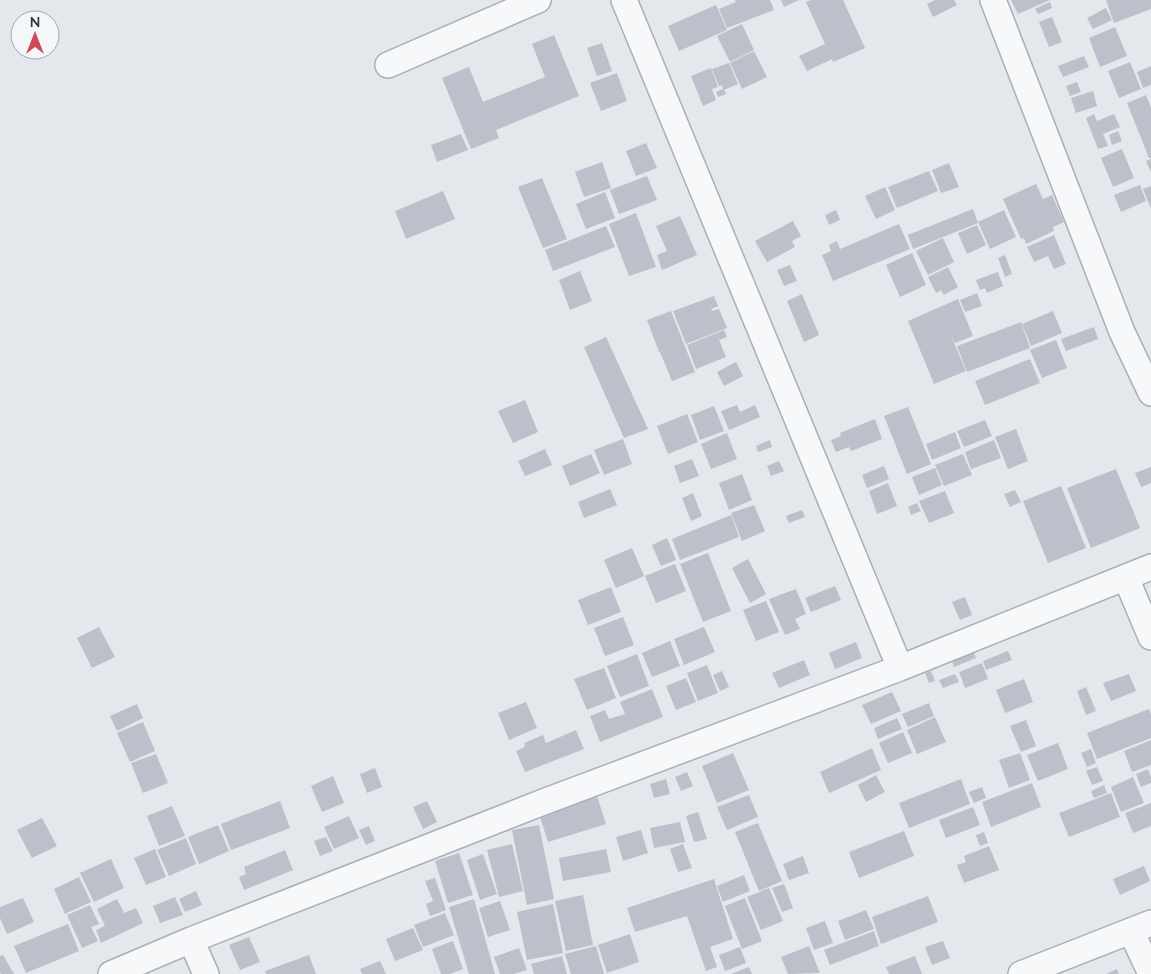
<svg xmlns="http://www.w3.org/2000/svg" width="1151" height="974" viewBox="0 0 1151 974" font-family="Mulish,sans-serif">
  <rect width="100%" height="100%" fill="#e4e7ec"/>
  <path fill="#bbc0ca" d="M735,0H770L774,10L727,28L719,9L736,2Z
    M781,0H799L784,7Z
    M811,0H843L865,48L833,62L832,59L807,71L799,56L825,44L806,2Z
    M935,0H954L957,5L933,17L927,4Z
    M1011,0H1050L1018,14Z
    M1106,0H1151V9L1114,23Z
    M1050,2L1052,8L1038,14L1035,9Z
    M716,5L727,30L679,51L668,26Z
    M1106,8L1112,20L1093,29L1087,18Z
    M1052,17L1062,42L1049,47L1039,22Z
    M742,24L754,50L730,62L717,36Z
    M1115,27L1127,56L1100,67L1089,38Z
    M554,35L579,96L496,130L499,138L471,149L442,78L469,67L483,102L545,77L532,44Z
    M602,43L612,71L597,76L587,48Z
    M754,51L767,77L742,89L730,63Z
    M1084,56L1089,67L1063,77L1058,66Z
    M1130,62L1141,89L1119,98L1108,71Z
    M729,63L738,84L724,90L726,94L718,97L716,92L723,89L722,85L719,86L712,69Z
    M1151,66V85L1143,88L1137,72Z
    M711,68L718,87L712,89L716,100L703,106L691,76Z
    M617,73L627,101L601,111L590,83Z
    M1077,82L1081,92L1070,96L1066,86Z
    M1093,91L1097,106L1076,113L1071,98Z
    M1146,95L1151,108V158H1149L1127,103Z
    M1094,114L1097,121L1114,114L1120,127L1103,134L1108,146L1098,149L1086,118Z
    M1118,131L1122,141L1112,145L1109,135Z
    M461,134L468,150L437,162L431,145Z
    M646,143L657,168L636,176L626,151Z
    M1122,149L1134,178L1113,187L1101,158Z
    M1151,159V172L1146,161Z
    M602,162L611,188L584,197L575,172Z
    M949,163L959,187L941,193L932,170Z
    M929,171L938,191L897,208L888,187Z
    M647,176L657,200L619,214L610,190Z
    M542,178L567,239L543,248L518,187Z
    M1036,184L1043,199L1052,195L1064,222L1053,227L1054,231L1026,244L1024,238L1021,239L1003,199Z
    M1140,185L1146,201L1121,212L1114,195Z
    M1151,186V209L1143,189Z
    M885,187L895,210L876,219L865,196Z
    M443,191L455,219L406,239L395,211Z
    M605,192L615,218L586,229L576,204Z
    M973,209L978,223L913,249L908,235Z
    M836,210L840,220L829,225L825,215Z
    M1004,210L1016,237L990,249L978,222Z
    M636,213L656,267L629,276L609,224Z
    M680,216L697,255L662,270L657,255L667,251L656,226Z
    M793,221L801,236L792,241L795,247L767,262L755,241Z
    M899,224L910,249L833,281L822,255L831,251L829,245L837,241L840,249Z
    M977,225L986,245L967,254L958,233Z
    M606,226L615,247L553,271L545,250Z
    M1054,235L1066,264L1054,269L1048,256L1034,262L1027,247Z
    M943,238L954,262L928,275L916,251Z
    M912,253L926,285L900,297L886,265Z
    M1005,255L1012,274L1005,277L998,258Z
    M790,265L797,281L784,286L777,270Z
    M948,267L958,287L944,295L941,290L936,293L928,277Z
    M580,271L592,301L570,310L559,280Z
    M998,272L1003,286L987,293L985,288L980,290L976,280Z
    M977,293L982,306L965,312L960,300Z
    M802,294L819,335L804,342L787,301Z
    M714,296L718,306L711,309L712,311L719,309L727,328L686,344L673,311Z
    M958,299L973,336L955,343L950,333L966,371L934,384L908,321Z
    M671,311L695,372L672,381L660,352L673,346L659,352L647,320Z
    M1053,311L1062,333L1031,346L1022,324Z
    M1021,322L1030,348L967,372L957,346Z
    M1094,327L1098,339L1066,351L1061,339Z
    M724,330L727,337L719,340L726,357L696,369L687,345Z
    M606,337L648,429L624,438L584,347Z
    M1056,340L1067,368L1042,378L1030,350Z
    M1030,359L1040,383L985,405L975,381Z
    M736,362L743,376L724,386L717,372Z
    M525,400L538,432L513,443L498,411Z
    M737,405L740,412L755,405L760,417L729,430L721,411Z
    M714,406L724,431L700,440L691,415Z
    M908,407L931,464L907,474L884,416Z
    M687,414L698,442L668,454L657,426Z
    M875,419L882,439L851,451L849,447L836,452L831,440L841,436L840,433Z
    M985,420L992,436L964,447L957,431Z
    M1016,429L1028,461L1008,469L995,437Z
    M955,432L961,448L932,460L926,444Z
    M727,433L737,459L711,469L701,444Z
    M623,439L632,464L604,475L594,450Z
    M770,440L772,447L758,452L756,446Z
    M994,440L1001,458L971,469L965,452Z
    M545,449L552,465L525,476L518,461Z
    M591,454L600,473L570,486L562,466Z
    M963,454L972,475L944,486L935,465Z
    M692,459L699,476L680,483L674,466Z
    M779,461L784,471L771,476L767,466Z
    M884,466L889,479L867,488L862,475Z
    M1151,467V483L1141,487L1135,473Z
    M935,468L942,485L919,495L912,477Z
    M1116,469L1140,528L1091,548L1067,488Z
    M742,474L752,500L729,510L719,483Z
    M888,483L897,506L877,514L869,491Z
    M1061,486L1086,548L1048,563L1023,501Z
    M610,489L617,505L584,518L578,502Z
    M1015,490L1021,502L1010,507L1004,494Z
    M945,491L954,513L929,523L919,501Z
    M693,493L702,516L691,521L682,498Z
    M917,503L921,511L911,515L908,507Z
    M754,505L765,531L742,541L731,513Z
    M802,510L805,517L789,523L786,516Z
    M731,515L739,537L680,560L672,539Z
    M667,538L676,560L661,566L652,545Z
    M632,548L644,576L616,588L604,560Z
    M708,553L731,611L703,622L680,564Z
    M748,559L766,594L750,603L732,568Z
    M675,564L686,591L656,603L645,576Z
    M835,586L841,600L811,612L805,598Z
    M611,587L621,612L588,625L578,600Z
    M796,589L806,614L795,619L800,629L785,635L769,599Z
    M965,597L972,615L960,620L952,602Z
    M766,601L779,632L756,641L743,610Z
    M623,617L634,645L605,656L594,628Z
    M99,627L115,657L92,668L77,638Z
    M704,627L715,652L684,665L674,639Z
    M670,641L680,666L652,677L642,653Z
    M856,642L862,658L835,669L829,653Z
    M972,649L976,658L954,667L951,658Z
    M1008,651L1012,660L986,670L983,661Z
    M637,654L649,686L620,697L607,666Z
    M804,660L810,675L779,688L772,673Z
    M982,663L988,679L965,688L959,672Z
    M707,665L718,693L698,701L687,673Z
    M604,668L616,698L587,710L574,679Z
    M722,671L729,687L720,691L713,675Z
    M931,671L935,681L929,683L925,673Z
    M955,674L959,682L943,688L939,680Z
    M1129,674L1136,691L1111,701L1103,683Z
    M686,678L696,702L676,710L666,686Z
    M1024,679L1033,702L1005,713L996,690Z
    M1086,687L1096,711L1086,715L1077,691Z
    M652,689L663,717L600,742L590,716L605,710L609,719L625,714L620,702Z
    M892,692L901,711L871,724L862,705Z
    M526,702L537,728L509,740L498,713Z
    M929,703L934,716L908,727L902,714Z
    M137,704L143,718L117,731L110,716Z
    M1149,709L1151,714V738L1097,759L1087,733Z
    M935,717L946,742L917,754L907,730Z
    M897,718L902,729L878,739L874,728Z
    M1026,720L1036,746L1021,752L1010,726Z
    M143,722L155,751L130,762L117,733Z
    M576,730L584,749L525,772L516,751L525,747L524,743L543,735L546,743Z
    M903,732L912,753L888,763L879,743Z
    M1151,740V765L1132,772L1124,751Z
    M1058,743L1068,769L1038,781L1027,755Z
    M872,748L881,770L829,793L820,772Z
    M1091,749L1096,763L1087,767L1081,753Z
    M733,753L749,790L717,803L702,766Z
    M1020,753L1030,780L1009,788L999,760Z
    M156,754L168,783L143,793L131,763Z
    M1097,767L1103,781L1092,785L1086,771Z
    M375,768L382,787L367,793L360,774Z
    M1148,769L1151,777V783L1141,787L1136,774Z
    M687,772L693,786L681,791L675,777Z
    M876,775L885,792L866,802L858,785Z
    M333,776L344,803L322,812L311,786Z
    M1133,777L1144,803L1121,812L1111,787Z
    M666,779L670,794L654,798L650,784Z
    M961,779L970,804L909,828L899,803Z
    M1032,783L1041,807L991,827L982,802Z
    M1104,785L1107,793L1094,798L1091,791Z
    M982,787L986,798L974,803L969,792Z
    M1111,793L1120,817L1069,837L1059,813Z
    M749,795L758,817L727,830L717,807Z
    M597,796L606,824L548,842L539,814Z
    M280,801L290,828L231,850L221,824Z
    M427,801L437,822L423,829L413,807Z
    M1151,803V826L1133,833L1125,813Z
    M172,806L185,836L159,846L147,816Z
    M973,807L980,825L946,838L939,820Z
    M698,812L707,839L694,842L686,816Z
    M349,816L359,838L334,849L324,827Z
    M42,818L57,846L32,858L17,830Z
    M680,822L685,842L654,848L650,828Z
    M758,823L782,881L759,891L735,832Z
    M218,825L229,851L199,864L188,837Z
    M539,825L554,899L527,905L512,830Z
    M369,826L375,841L366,845L359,830Z
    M641,830L648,853L623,861L616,837Z
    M904,831L914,856L859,878L849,852Z
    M984,832L988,843L980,846L976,835Z
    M326,837L333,851L320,856L314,841Z
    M186,838L196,864L169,876L157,850Z
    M512,844L523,891L499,897L487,850Z
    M683,844L692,868L678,872L670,849Z
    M989,846L999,870L964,883L957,865L966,862L964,856Z
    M155,849L166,877L146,885L134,858Z
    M606,849L611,872L563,881L559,858Z
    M285,850L293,870L244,890L239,877L246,874L244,867Z
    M459,853L473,895L448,903L435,861Z
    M483,854L497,894L480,900L467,860Z
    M803,856L809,873L789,880L783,864Z
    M111,859L124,888L94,902L80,873Z
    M1144,866L1150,881L1120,895L1113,879Z
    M744,875L750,891L723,902L717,886Z
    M79,877L91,902L65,914L54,889Z
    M435,878L446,910L430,916L426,904L433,901L425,881Z
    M714,879L733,939L710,947L717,967L706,971L687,916L635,932L627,908Z
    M784,884L793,908L782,912L772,888Z
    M769,888L783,921L761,930L747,897Z
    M196,891L202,905L185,912L179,899Z
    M583,895L593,945L566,951L555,901Z
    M928,896L938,922L881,944L872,917Z
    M175,897L183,915L160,923L153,906Z
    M23,898L34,922L7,934L0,918V907Z
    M745,898L762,941L742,949L725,906Z
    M117,899L124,913L136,908L143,923L101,943L96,930L105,926L97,909Z
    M474,899L495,974H469L449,907Z
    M500,901L510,930L488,937L479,908Z
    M553,904L563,953L527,960L517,912Z
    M90,905L99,924L91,927L98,941L82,948L67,915Z
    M866,910L874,929L845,940L838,921Z
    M445,913L454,935L423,947L414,925Z
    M825,921L833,943L814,950L806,928Z
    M68,924L79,951L26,973L14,946Z
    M413,928L423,950L395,961L386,939Z
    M874,931L879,946L830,965L824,950Z
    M630,934L639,962L607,973L598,945Z
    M249,937L260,962L240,970L229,945Z
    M453,941L463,969L450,974H441L432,949Z
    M943,941L950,958L932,965L925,947Z
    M596,946L604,974H571L565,954Z
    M809,946L820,973L788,974L781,957Z
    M740,947L746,963L725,971L719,955Z
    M519,948L527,970L514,974H500L494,957Z
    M3,955L14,974H1L0,972V956Z
    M309,955L316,974H266L265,971Z
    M562,956L567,974H534L531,964Z
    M915,956L922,974H889L886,967Z
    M380,961L386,974H362L360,969Z
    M749,967L752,974H731Z
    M1117,969L1119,974H1106Z"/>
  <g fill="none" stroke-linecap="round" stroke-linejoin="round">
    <g stroke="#a9aeb7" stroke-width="28">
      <path id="street" d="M624,0L900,668
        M993,0L1122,332L1151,393
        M388,65L538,0
        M1126,578L1151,637
        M1131,931L1151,974
        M191,940L206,974
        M111,974L191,940L546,801L900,668L1151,567
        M1021,974L1151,923"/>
    </g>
    <use href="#street" stroke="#f7f8fa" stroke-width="25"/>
  </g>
  <g transform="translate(35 35)"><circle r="24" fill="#f4f6f9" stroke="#a4a8b1"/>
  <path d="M0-4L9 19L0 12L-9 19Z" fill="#d1495b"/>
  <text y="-8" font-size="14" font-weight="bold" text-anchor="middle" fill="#2b3445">N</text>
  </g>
</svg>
